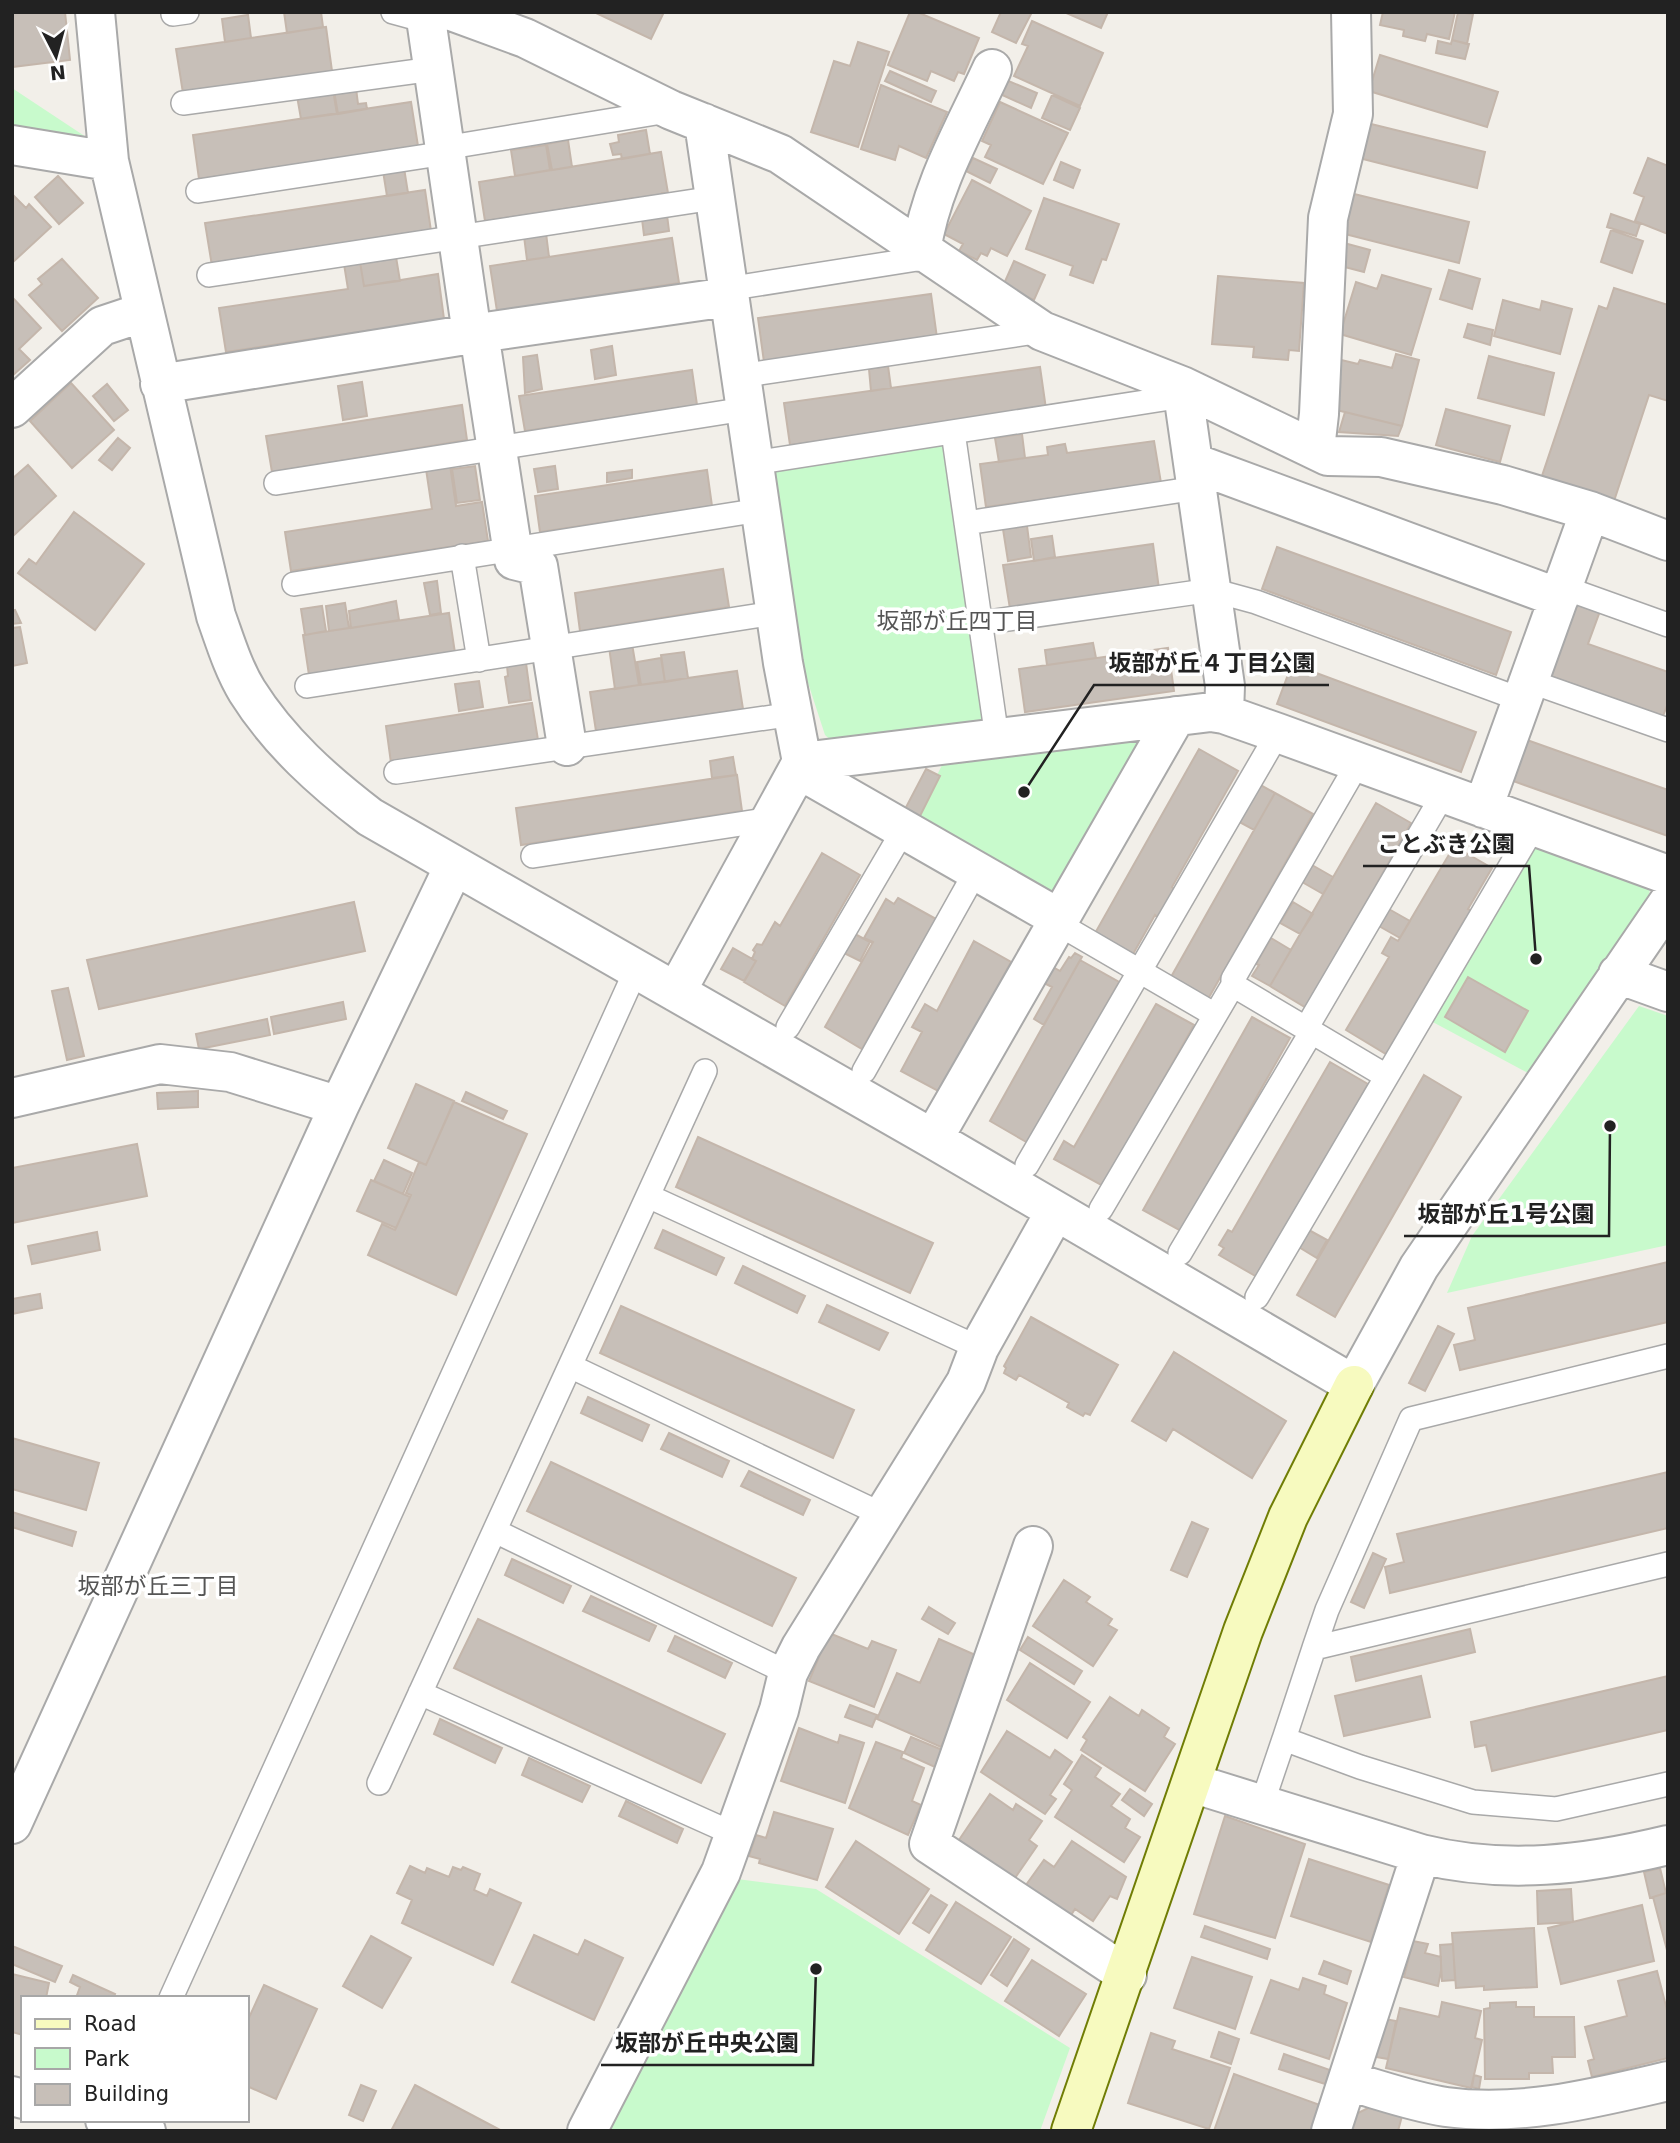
<svg xmlns="http://www.w3.org/2000/svg" width="1680" height="2143" viewBox="0 0 1680 2143" font-family="'DejaVu Sans','Noto Sans JP',sans-serif">
  <rect width="100%" height="100%" fill="#f2efe9"/>
  <path fill="#c8facc" d="M12,88L86,137L12,126Z
    M945,438L986,724L834,743L825,735L799,655L771,465Z
    M1142,737L1056,901L914,822L943,763Z
    M1532,842L1650,886L1649,897L1528,1073L1429,1020Z
    M1639,1006L1668,1016V1245L1447,1293L1472,1236Z
    M737,1879L816,1889L1070,2048L1040,2131H605Z"/>
  <path fill="#c7bfb8" stroke="#c4b6ab" stroke-width="2" d="M12,12H65L70,60L12,67Z
    M284,12H321L323,27L287,33Z
    M594,12H664L651,39Z
    M910,12H917L979,38L964,74L958,72L954,81L931,71L927,81L888,65Z
    M1001,12H1032L1016,43L992,32Z
    M1064,12H1108L1101,28Z
    M1383,12H1455L1449,39L1427,34L1425,41L1403,36L1404,30L1380,25Z
    M1458,12L1473,14L1467,44L1452,40Z
    M248,15L251,38L225,42L222,19Z
    M1032,21L1103,53L1080,106L1014,76L1028,46L1022,44Z
    M326,27L332,71L183,93L176,49Z
    M1452,40L1469,44L1465,59L1436,53L1438,41L1451,44Z
    M858,42L889,52L858,147L811,132L834,61L850,66Z
    M1380,55L1498,92L1487,127L1369,91Z
    M890,71L936,91L931,102L885,81Z
    M1006,80L1037,93L1031,108L1000,94Z
    M881,85L947,112L926,158L899,146L895,160L861,149Z
    M356,88L358,104L366,103L367,109L338,114L334,91Z
    M333,90L337,114L301,119L297,96Z
    M1052,95L1080,108L1070,130L1042,118Z
    M411,102L418,146L199,179L193,135Z
    M1000,102L1068,133L1043,184L985,157L991,145L982,141Z
    M1367,123L1485,152L1477,188L1359,158Z
    M646,130L650,154L622,159L621,154L613,155L610,144L619,142L618,135Z
    M568,140L572,167L552,170L547,144Z
    M546,145L550,170L515,176L511,150Z
    M661,152L668,193H662L663,196L634,201L633,198L485,221L479,182Z
    M973,158L997,169L990,183L966,171Z
    M1648,158L1668,166V234L1635,221L1644,197L1634,193Z
    M1061,162L1080,170L1073,188L1054,180Z
    M404,168L408,193L387,196L383,171Z
    M58,176L83,203L59,224L35,197Z
    M972,180L1031,211L1007,256L991,248L987,256L981,253L977,260L959,251L963,244L944,234Z
    M425,190L431,231L212,266L205,223Z
    M1350,193L1469,222L1459,263L1341,233Z
    M12,194L26,208L29,204L51,227L12,263Z
    M1044,198L1119,224L1106,260L1102,259L1093,283L1070,275L1073,266L1026,249Z
    M1611,214L1640,224L1636,236L1607,227Z
    M667,215L669,231L644,235L642,219Z
    M1611,230L1643,241L1632,273L1601,262Z
    M546,233L549,257L527,260L524,236Z
    M672,238L679,283L497,311L490,266Z
    M1344,243L1370,250L1364,272L1337,265Z
    M396,257L400,281L364,286L360,262Z
    M62,259L98,298L62,331L29,295L42,284L38,279Z
    M1014,261L1045,275L1034,300L1003,286Z
    M360,262L364,286L438,274L444,319L400,326L401,329L379,332L378,329L226,352L219,308L348,289L344,264Z
    M1449,270L1480,279L1472,309L1440,299Z
    M1382,275L1431,289L1411,355L1340,334L1356,282L1377,289Z
    M1218,276L1304,283L1299,351L1289,350L1288,360L1253,357L1254,347L1212,344Z
    M1614,288L1668,305V401L1649,395L1614,501L1542,476L1599,306L1607,309Z
    M931,294L937,338L764,362L758,318Z
    M12,297L41,328L19,349L30,360L12,376Z
    M1503,300L1540,310L1542,301L1572,309L1560,354L1494,336Z
    M1468,324L1493,330L1490,345L1464,337Z
    M612,346L616,375L595,379L591,350Z
    M1396,354L1419,360L1402,426L1332,409L1333,358L1358,364L1360,360L1392,368Z
    M537,355L542,389L525,393L523,357Z
    M1489,356L1554,373L1544,415L1478,398Z
    M888,366L891,388L871,391L869,369Z
    M1040,367L1046,409L790,445L784,403Z
    M692,370L697,405L525,431L519,396Z
    M362,382L367,416L343,420L338,386Z
    M71,383L114,430L72,468L30,421Z
    M107,384L128,410L114,421L93,396Z
    M462,405L467,440L272,472L266,436Z
    M1446,409L1510,426L1500,462L1436,445Z
    M1345,412L1402,426L1398,436L1339,432Z
    M1022,434L1025,458L999,462L995,438Z
    M118,438L130,448L112,470L99,460Z
    M1154,441L1161,483L986,507L980,464L1048,455L1047,447L1065,444L1067,453Z
    M28,465L56,496L12,537V479Z
    M450,465L456,506L482,502L488,541L291,571L285,532L432,509L426,469Z
    M475,466L480,500L457,503L452,469Z
    M555,466L558,489L538,492L534,469Z
    M632,470V478L607,482V473Z
    M707,470L712,506L540,532L535,496Z
    M74,512L144,564L95,630L18,573L29,559L36,564Z
    M1027,526L1031,557L1008,561L1003,529Z
    M1052,536L1055,557L1034,561L1031,539Z
    M1153,544L1159,589L1010,609L1003,565Z
    M1277,547L1511,632L1496,675L1262,589Z
    M723,569L729,607L580,631L575,593Z
    M437,581L441,613L430,615L424,583Z
    M396,601L399,620L351,628L349,611Z
    M345,603L349,628L329,631L326,606Z
    M1576,603L1600,611L1588,644L1668,672V703L1663,716L1550,676Z
    M322,606L326,631L305,635L301,609Z
    M15,610L21,623L12,624V611Z
    M449,613L455,653L309,675L303,635Z
    M20,627L27,663L12,666V628Z
    M1093,643L1096,658L1047,665L1045,650Z
    M632,644L639,685L615,689L609,647Z
    M1168,648L1174,691L1025,712L1019,669Z
    M684,652L688,678L665,682L661,655Z
    M661,658L665,682L641,685L637,662Z
    M526,663L531,700L509,703L505,677L508,676L507,666Z
    M1292,664L1476,732L1461,772L1277,704Z
    M737,671L743,709L596,731L590,692Z
    M479,681L483,707L459,711L455,684Z
    M532,703L538,740L391,763L386,726Z
    M1527,740L1668,790V836L1513,781Z
    M1199,749L1238,771L1172,887L1174,889L1158,918L1155,915L1132,956L1094,935Z
    M733,757L736,775L712,778L710,761Z
    M926,769L940,776L918,820L903,813Z
    M737,775L742,811L521,845L516,808Z
    M1255,782L1275,793L1254,830L1234,819Z
    M1275,793L1313,814L1208,999L1171,977Z
    M1376,803L1411,823L1376,885L1380,886L1375,893L1372,892L1314,993L1308,1009L1270,986Z
    M1454,846L1492,868L1468,909L1472,911L1467,920L1465,919L1386,1054L1346,1030L1389,957L1382,953L1391,937L1398,941Z
    M822,853L860,875L785,1006L744,982L756,961L752,959L755,952L753,950L757,944L762,945L775,922L780,926Z
    M1312,865L1333,877L1323,894L1302,882Z
    M898,898L936,919L862,1049L825,1027L873,942L864,938L886,899L894,904Z
    M354,902L365,951L99,1009L87,960Z
    M1293,902L1313,914L1300,934L1280,923Z
    M1387,908L1410,921L1400,938L1377,925Z
    M853,933L870,942L860,961L842,952Z
    M1271,938L1291,950L1270,986L1252,976L1259,965L1256,964Z
    M974,941L1011,962L940,1092L901,1071L922,1032L912,1027L925,1004L937,1011Z
    M733,948L756,961L744,981L721,969Z
    M1075,953L1082,957L1044,1025L1034,1019L1052,987L1044,983L1053,967L1060,971L1069,957L1071,958Z
    M1080,960L1119,982L1028,1143L990,1121Z
    M1468,977L1528,1011L1505,1052L1445,1017Z
    M68,988L84,1056L67,1060L52,991Z
    M343,1002L346,1019L274,1034L271,1017Z
    M1156,1004L1194,1025L1103,1186L1054,1159L1064,1141L1074,1147Z
    M1252,1017L1290,1038L1181,1231L1143,1210Z
    M267,1019L270,1035L199,1049L196,1034Z
    M1330,1062L1368,1084L1257,1277L1219,1255L1224,1248L1219,1245L1228,1230L1232,1232Z
    M1424,1075L1461,1097L1335,1317L1297,1295Z
    M416,1084L454,1101L426,1165L388,1148Z
    M198,1091V1107L158,1109L157,1093Z
    M466,1092L507,1111L503,1119L462,1101Z
    M454,1102L527,1134L456,1295L368,1255L382,1224L395,1230L396,1228L411,1195L406,1193L419,1162L426,1165Z
    M698,1137L933,1243L910,1293L676,1187Z
    M137,1144L147,1196L12,1223V1168Z
    M384,1160L412,1173L403,1194L374,1181Z
    M371,1180L410,1197L396,1228L357,1211Z
    M1307,1229L1327,1240L1317,1258L1297,1246Z
    M663,1230L724,1258L716,1275L655,1248Z
    M97,1232L100,1250L32,1264L28,1246Z
    M1668,1262V1322L1460,1370L1454,1345L1475,1340L1468,1308Z
    M743,1266L805,1296L797,1313L735,1283Z
    M40,1294L42,1308L12,1314V1299Z
    M827,1305L888,1333L879,1350L819,1322Z
    M621,1306L854,1410L833,1458L600,1353Z
    M1031,1317L1118,1365L1090,1415L1085,1413L1083,1416L1067,1407L1069,1403L1019,1375L1016,1380L1004,1373L1006,1368L1004,1366Z
    M1438,1326L1454,1334L1425,1391L1409,1383Z
    M1174,1352L1286,1421L1252,1478L1173,1429L1166,1441L1132,1421Z
    M588,1397L649,1425L642,1441L581,1413Z
    M669,1433L729,1461L722,1477L661,1449Z
    M12,1438L99,1463L86,1510L12,1489Z
    M551,1462L796,1578L772,1626L527,1511Z
    M749,1471L810,1500L803,1515L741,1486Z
    M1668,1472V1528L1390,1593L1385,1567L1404,1562L1397,1534Z
    M12,1512L76,1532L72,1546L12,1527Z
    M1192,1522L1208,1529L1187,1577L1171,1570Z
    M1373,1553L1386,1559L1364,1608L1351,1602Z
    M512,1559L571,1586L563,1603L505,1575Z
    M1064,1580L1090,1597L1086,1602L1112,1619L1108,1625L1117,1630L1093,1666L1033,1626Z
    M591,1596L656,1626L649,1641L583,1611Z
    M929,1607L955,1623L948,1634L922,1619Z
    M478,1619L725,1734L701,1783L454,1668Z
    M1470,1629L1475,1652L1356,1681L1351,1657Z
    M829,1633L868,1649L872,1641L896,1650L874,1707L809,1681Z
    M675,1636L732,1663L725,1678L668,1651Z
    M1028,1637L1082,1671L1074,1684L1020,1650Z
    M939,1639L980,1657L941,1747L877,1719L897,1673L920,1683Z
    M1030,1663L1090,1702L1067,1738L1007,1700Z
    M1421,1676L1430,1717L1344,1736L1335,1696Z
    M1668,1676V1730L1492,1771L1486,1745L1475,1747L1471,1722Z
    M1110,1697L1139,1716L1142,1710L1169,1728L1164,1737L1175,1744L1145,1791L1081,1750L1087,1740L1083,1737Z
    M850,1705L877,1715L872,1727L845,1717Z
    M440,1719L502,1748L495,1763L434,1734Z
    M799,1728L838,1743L840,1735L864,1743L845,1803L781,1781Z
    M1007,1731L1050,1758L1055,1750L1072,1762L1050,1795L1056,1799L1045,1814L981,1772Z
    M911,1737L945,1751L937,1768L904,1753Z
    M876,1742L903,1752L901,1758L924,1768L912,1801L921,1805L908,1835L849,1808Z
    M1082,1755L1101,1768L1095,1777L1120,1794L1111,1806L1130,1819L1125,1828L1140,1837L1124,1862L1055,1817L1072,1790L1064,1784Z
    M529,1758L590,1786L582,1802L522,1775Z
    M1130,1789L1152,1804L1144,1816L1122,1800Z
    M990,1794L1013,1810L1016,1804L1042,1821L1029,1840L1037,1846L1015,1878L959,1840Z
    M626,1801L683,1829L677,1843L619,1816Z
    M774,1812L833,1829L817,1880L759,1863L760,1859L749,1856L756,1835L766,1838Z
    M1225,1816L1305,1844L1275,1938L1194,1914Z
    M856,1841L929,1889L899,1934L826,1887Z
    M1072,1841L1126,1877L1117,1899L1110,1896L1093,1921L1075,1909L1071,1915L1026,1885L1044,1860L1054,1867Z
    M1309,1859L1389,1885L1371,1942L1291,1916Z
    M410,1866L425,1873L427,1868L449,1877L453,1867L461,1870L463,1867L480,1874L474,1890L487,1896L490,1889L521,1903L493,1965L402,1923L412,1900L397,1893Z
    M1660,1868L1666,1893L1650,1898L1644,1872Z
    M1571,1889L1573,1922L1538,1924L1537,1891Z
    M1666,1893H1668V1954L1653,1897Z
    M931,1895L947,1905L929,1933L913,1923Z
    M956,1902L1011,1937L981,1984L926,1950Z
    M1642,1905L1654,1961L1561,1984L1548,1928Z
    M1205,1926L1270,1949L1267,1959L1201,1937Z
    M1534,1928L1537,1987L1484,1990V1986L1456,1988L1452,1933Z
    M534,1935L578,1955L585,1940L623,1958L594,2020L512,1982Z
    M371,1936L411,1958L382,2008L343,1986Z
    M1014,1939L1029,1949L1007,1986L991,1975Z
    M1413,1941L1428,1944L1425,1953L1441,1957V1971L1438,1986L1404,1977Z
    M1453,1944L1455,1980L1442,1981L1440,1945Z
    M12,1946L62,1966L55,1982L12,1964Z
    M1192,1957L1252,1977L1235,2029L1174,2008Z
    M1032,1960L1086,1994L1059,2036L1005,2001Z
    M1324,1961L1351,1971L1347,1984L1319,1974Z
    M1657,1971L1668,2014V2058L1592,2077L1588,2061L1594,2059L1585,2027L1627,2016L1618,1981Z
    M12,1974L49,1983L46,1998H23V2035L12,2032Z
    M73,1975L115,1994L113,1998H76L80,1987L70,1982Z
    M1303,1978L1326,1986L1324,1994L1347,2003L1329,2059L1251,2033L1271,1980L1299,1990Z
    M264,1985L317,2009L276,2099L247,2086V2022Z
    M1442,2002L1481,2011L1475,2038L1482,2040L1471,2088L1386,2068L1400,2008L1439,2017Z
    M1516,2002V2007H1534V2017H1574L1575,2057H1552L1553,2073H1529V2079H1485L1484,2009L1490,2008V2003Z
    M1385,2019L1396,2021L1388,2059L1376,2057Z
    M1219,2032L1239,2039L1231,2064L1211,2057Z
    M1151,2033L1175,2041L1172,2049L1230,2068L1209,2129L1128,2103Z
    M1284,2054L1330,2070L1325,2084L1279,2069Z
    M1234,2074L1320,2105L1311,2131H1214Z
    M1474,2075L1481,2077L1479,2089L1472,2087Z
    M361,2085L376,2091L363,2121L349,2115Z
    M415,2085L502,2131H391Z
    M1370,2107L1402,2116L1398,2131H1350L1354,2115Z"/>
  <g fill="none" stroke-linecap="round" stroke-linejoin="round">
    <g stroke="#a9a9a9" stroke-width="26">
      <path id="lane" d="M393,12L426,21
        M173,14L187,12
        M183,103L433,69
        M444,148L668,111
        M198,191L446,153
        M209,275L714,198
        M727,289L930,257
        M740,376L1042,331
        M953,432L997,738
        M753,463L1183,396
        M276,483L745,409
        M966,523L1197,488
        M462,556L479,660
        M294,584L760,510
        M1562,587L1668,625
        M981,623L1212,590L1256,602L1522,700
        M1529,681L1668,730
        M307,686L775,613
        M396,772L793,714
        M533,856L772,819
        M1057,923L1215,1015
        M1233,985L1386,1076
        M788,1027L904,829
        M1307,1027L1444,793
        M864,1071L976,871
        M1027,1165L1278,733
        M648,1196L979,1348
        M1101,1209L1233,985V979L1358,763
        M1180,1253L1312,1031
        M1257,1297L1534,826
        M1668,1356L1411,1419L1327,1610L1314,1648L1668,1564
        M570,1366L883,1515
        M495,1531L788,1673
        M420,1693L734,1834
        M1284,1739L1314,1648
        M379,1783L705,1071
        M1262,1804L1284,1739L1360,1767L1473,1802L1556,1809L1668,1784
        M171,1998L636,970"/>
    </g>
    <g stroke="#a9a9a9" stroke-width="42">
      <path id="street" d="M95,12L109,161L216,616C225,641 233,668 247,691C279,742 323,781 370,817L933,1139L1354,1385L1419,1267L1668,903
        M425,12L472,334
        M454,12L525,38L671,110L780,154L1042,331L1182,386L1328,456L1381,457L1503,485L1590,511L1668,541
        M12,145L109,161
        M921,252C930,187 965,128 992,69
        M479,333L514,560L538,566L567,746
        M160,384L472,334L728,297
        M1182,386L1225,686L1224,714
        M12,408L102,326L144,312
        M1315,449L1319,414L1328,218L1353,114L1351,12
        M1194,463L1559,598
        M802,762L1211,712L1224,714L1278,733L1668,875
        M800,770L1060,919
        M1483,808L1590,511
        M1618,974L1668,992
        M676,992L802,762L783,663L704,123
        M12,1098L160,1064L230,1072L339,1106
        M933,1139L1176,716
        M1033,1546L929,1844L1127,1975
        M1192,1783L1421,1854C1505,1875 1585,1865 1668,1845
        M12,1824L339,1106L454,866
        M1348,2081C1380,2090 1413,2102 1446,2107C1521,2117 1595,2098 1668,2081
        M12,2096L23,2099
        M105,2120L146,2131
        M587,2131L721,1872L779,1710L788,1673L801,1647L966,1382L979,1348L1055,1212
        M1331,2131L1421,1854"/>
    </g>
    <g stroke="#707d05" stroke-width="42">
      <path id="secondary" d="M1071,2131L1243,1631L1288,1517L1354,1385"/>
    </g>
    <use href="#lane" stroke="#fff" stroke-width="23"/>
    <use href="#street" stroke="#fff" stroke-width="38"/>
    <use href="#secondary" stroke="#f7fabf" stroke-width="38"/>
  </g>
  <g text-anchor="middle" stroke-width="7" stroke-linejoin="round" paint-order="stroke">
    <g font-size="23" fill="#555" stroke="#fff">
      <text x="957" y="629">坂部が丘四丁目</text>
      <text x="158" y="1594">坂部が丘三丁目</text>
    </g>
  </g>
  <path fill="none" stroke="#222" stroke-width="2.5" d="M1024 792L1094 685H1329M1536 959L1529 866H1363M1610 1126L1609 1236H1404M816 1969L813 2065H601"/>
  <g fill="#222" stroke="#fff" stroke-width="2.5">
    <circle cx="1024" cy="792" r="7"/>
    <circle cx="1536" cy="959" r="7"/>
    <circle cx="1610" cy="1126" r="7"/>
    <circle cx="816" cy="1969" r="7"/>
  </g>
  <g font-size="23" text-anchor="middle" font-weight="bold" fill="#222" stroke="#fff" stroke-width="7" stroke-linejoin="round" paint-order="stroke">
    <text x="1212" y="671">坂部が丘４丁目公園</text>
    <text x="1446" y="852">ことぶき公園</text>
    <text x="1506" y="1222">坂部が丘1号公園</text>
    <text x="707" y="2051">坂部が丘中央公園</text>
  </g>
  <rect width="1680" height="2143" fill="none" stroke="#222222" stroke-width="28"/>
  <rect x="21" y="1996" width="228" height="126" fill="#ffffff" stroke="#a7a7a7" stroke-width="2"/>
  <rect x="35" y="2019" width="35" height="10" fill="#f7fabf" stroke="#a7a7a7" stroke-width="2"/>
  <text x="84" y="2031" font-size="21" fill="#222222">Road</text>
  <rect x="35" y="2048" width="35" height="21" fill="#c8facc" stroke="#a7a7a7" stroke-width="2"/>
  <text x="84" y="2066" font-size="21" fill="#222222">Park</text>
  <rect x="35" y="2084" width="35" height="21" fill="#c7bfb8" stroke="#a7a7a7" stroke-width="2"/>
  <text x="84" y="2101" font-size="21" fill="#222222">Building</text>
  <g transform="translate(56 56) rotate(174)" stroke="#ffffff" stroke-width="5" paint-order="stroke">
  <path d="M0-5L12 26L0 18L-12 26Z" fill="#222222"/>
  <text y="-10" font-size="19" font-weight="bold" text-anchor="middle" fill="#222222">N</text>
  </g>
</svg>
